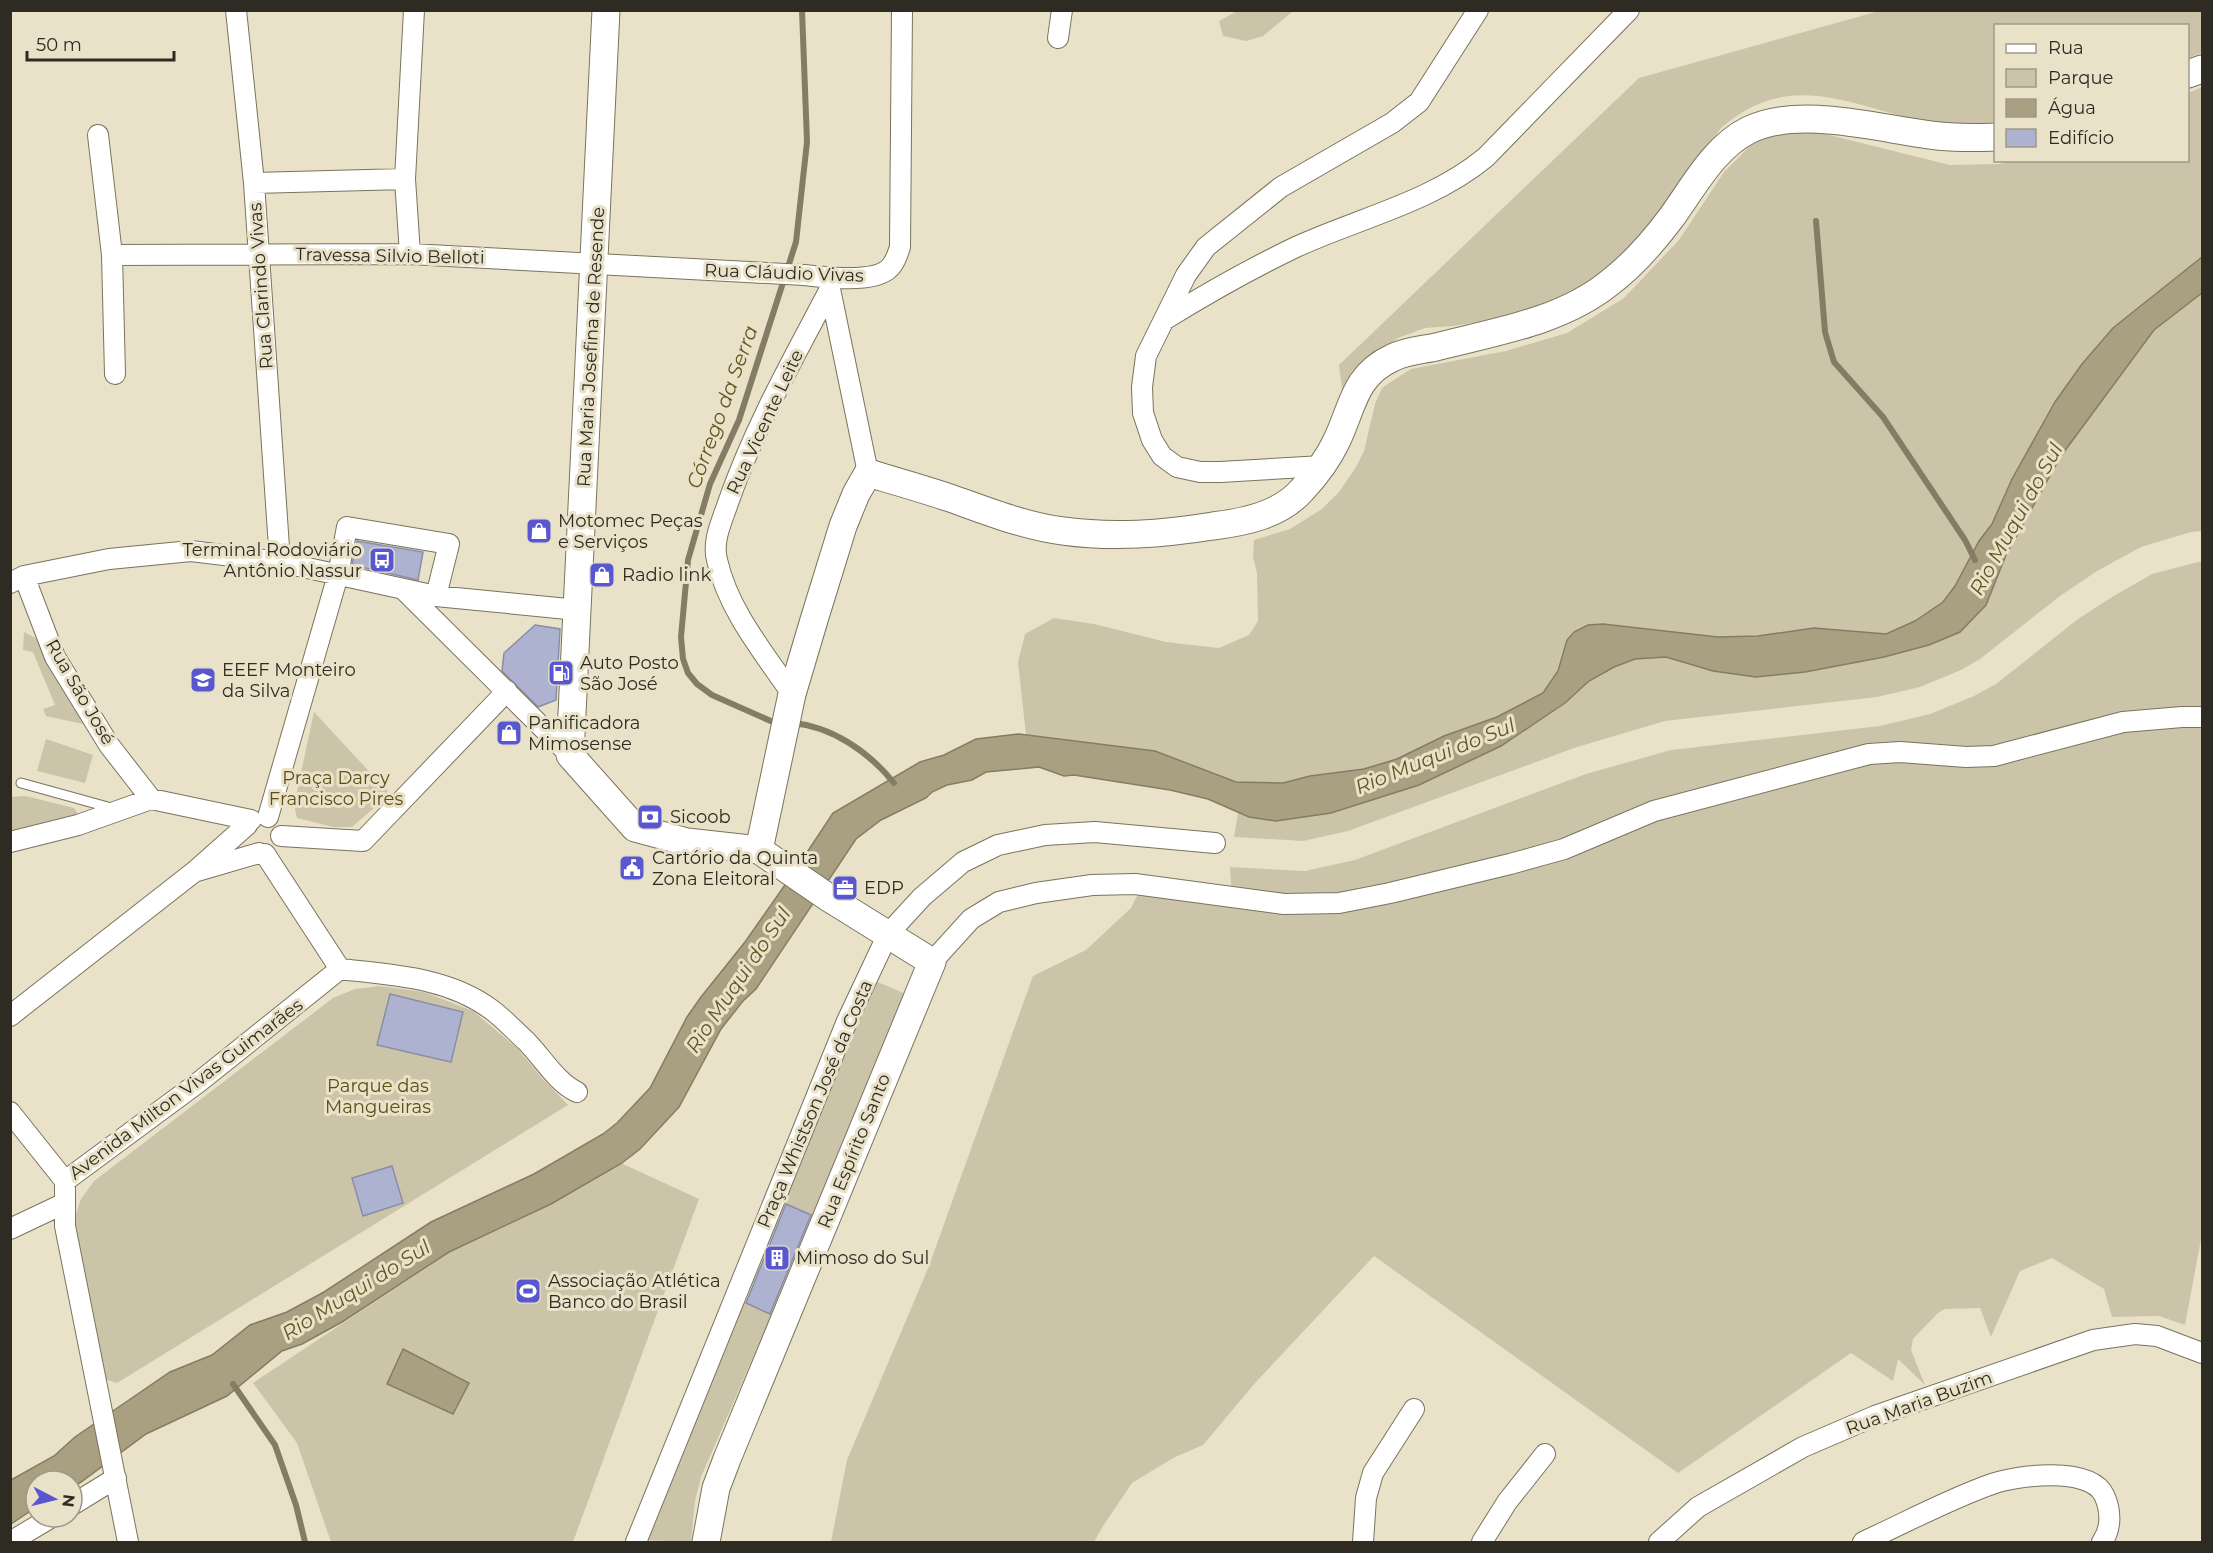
<svg xmlns="http://www.w3.org/2000/svg" width="2213" height="1553" viewBox="0 0 2213 1553" font-family="Montserrat,sans-serif">
  <rect width="100%" height="100%" fill="#e9e2c9"/>
  <path fill="#ccc4a9" d="M1239,10H1293V11L1263,36L1246,41L1223,36L1219,21Z
    M1879,11H2202V53L2188,58V26H1996L1995,126C1980,126 1964,127 1949,126C1866,116 1797,61 1721,128L1642,240L1585,289L1505,318L1453,326L1425,328L1398,338L1375,355L1344,404L1339,365L1639,78Z
    M2202,87V257L2113,328L2082,364L2055,402L2012,479L1992,524L1979,541L1955,586L1943,602L1916,621L1886,635L1718,637L1603,624L1588,625L1567,640L1558,671L1543,693L1497,717L1444,736L1397,759L1364,769L1310,776L1283,783L1236,782L1155,751L1026,735L1018,662L1025,634L1054,618L1094,624L1166,642L1219,648L1249,635L1258,621L1257,573L1253,557L1254,540L1290,529L1322,509L1339,492L1356,467L1364,451L1375,404L1382,388L1389,383L1411,369L1506,351L1567,333L1624,298L1679,240L1724,172L1751,145L1771,133L1809,130L1950,165L1999,164L2012,160H2188V93Z
    M2202,293V531L2191,532L2141,547L2097,571L2060,596L1980,659L1961,670L1920,687L1877,697L1665,721L1577,747L1348,831L1303,841L1234,837L1238,813L1249,817L1348,808L1419,784L1501,746L1565,703L1589,681L1614,667L1635,659L1666,657L1713,671L1757,677L1805,672L1884,657L1986,605L2006,556L2061,456L2154,329Z
    M2202,561V1234L2185,1325L2159,1316L2112,1317L2104,1289L2052,1258L2020,1271L1991,1337L1980,1308L1945,1309L1938,1313L1913,1339L1911,1350L1925,1385L1898,1359L1893,1381L1851,1353L1678,1473L1374,1256L1256,1382L1203,1445L1173,1458L1132,1483L1103,1526L1094,1542H831L847,1460L929,1266L1033,976L1086,950L1131,908L1144,882L1232,898L1230,867L1305,871L1355,860L1586,774L1671,750L1880,726L1930,714L1974,696L1996,684L2078,619L2112,597L2152,574Z
    M24,632L37,639L83,724L46,716L43,709L55,705L33,652L23,650Z
    M314,712L390,794L352,827H333L297,818L294,805Z
    M46,739L93,755L85,783L37,771Z
    M26,796L74,808L79,815L11,836L10,797Z
    M875,981L906,994L813,1216L782,1203Z
    M380,986L424,992L473,1011L517,1048L542,1078L568,1105L117,1383L104,1379L74,1220L81,1199L94,1181L333,998L355,989Z
    M599,1153L699,1199L573,1542H331L297,1443L253,1383Z
    M741,1301L772,1314L701,1477L695,1501L691,1542L641,1540Z"/>
  <path fill="#a9a081" stroke="#847d64" stroke-width="1.5" d="M2202,257V293L2154,330L2061,456L2006,555L1986,605L1960,632L1929,645L1884,657L1805,672L1756,677L1713,671L1666,657L1635,659L1614,667L1589,681L1565,703L1501,746L1419,785L1331,813L1276,821L1249,817L1208,799L1170,790L1074,775L1064,776L1039,767L986,772L972,780L947,785L932,792L926,798L881,820L856,839L756,989L743,1001L721,1029L679,1107L640,1149L622,1163L551,1204L449,1252L342,1322L302,1344L282,1351L227,1396L146,1434L81,1482L72,1487V1481H36V1507L11,1524V1480L54,1456L75,1437L170,1372L212,1355L250,1325L287,1312L324,1292L431,1222L534,1174L603,1134L617,1123L650,1088L687,1017L701,997L745,942L794,872L833,813L920,762L944,755L976,739L1019,734L1155,751L1236,782L1283,783L1310,776L1364,769L1397,759L1444,736L1497,717L1543,693L1558,671L1567,640L1574,632L1588,625L1603,624L1718,637L1758,636L1814,628L1886,634L1915,621L1943,602L1955,586L1979,541L1992,524L2012,479L2055,402L2082,364L2113,328Z
    M403,1349L469,1383L453,1414L387,1384Z"/>
  <g fill="none" stroke-linecap="round" stroke-linejoin="round">
    <path stroke="#847d64" stroke-width="6" d="M1816,221L1825,332L1834,362L1883,417L1965,540L1975,560
      M779,722H773L712,695L697,684L688,673L683,659L681,637L688,560L710,484L739,420L796,242L807,142L802,10
      M792,723C832,726 870,753 894,783
      M233,1384L275,1445L296,1505L305,1542"/>
  </g>
  <path fill="#adb2d1" stroke="#8a8ea5" stroke-width="1.5" d="M357,541L423,552L418,580L352,565Z
    M535,625L560,629L556,700L538,707L502,671L504,653Z
    M390,994L463,1012L451,1062L377,1045Z
    M392,1166L403,1203L363,1216L352,1178Z
    M786,1204L811,1215L770,1314L746,1303Z"/>
  <g fill="none" stroke-linecap="round" stroke-linejoin="round">
    <g stroke="#7a735d" stroke-width="11">
      <path id="lane" d="M21,783L115,809"/>
    </g>
    <g stroke="#7a735d" stroke-width="22">
      <path id="street" d="M236,10L254,183L280,562
        M1058,38L1062,10
        M98,135L112,255L115,374
        M254,183L405,179
        M410,254L405,179L414,10
        M112,255L410,254L804,275C825,277 879,285 892,265C896,260 898,253 900,247L902,10
        M830,289L868,473
        M1164,320C1206,294 1250,269 1296,247C1359,218 1432,202 1486,157L1629,10
        M1323,466L1220,472H1200L1177,467L1162,456L1152,440L1143,413L1142,387L1146,356L1186,275L1206,247L1281,187L1392,123L1419,102L1478,10
        M24,576L55,657L109,745L151,799L251,820
        M10,583L24,576L109,559L191,551L280,562L436,596L578,610
        M404,590L570,755
        M792,694C764,653 728,610 717,560C712,541 722,521 728,503C754,428 793,359 830,289L829,278
        M268,817L338,575L347,527L449,544L436,596
        M247,825L194,872L259,853
        M281,836L363,841L507,691
        M10,842L78,825L151,799
        M932,962L971,919L999,902L1036,893L1092,885L1135,884L1284,904L1339,903L1390,893L1510,864L1564,849L1654,811L1869,754L1900,752L1966,757L1994,756L2123,722L2182,717H2202
        M340,969C392,975 448,977 492,1010C504,1019 515,1031 526,1041C543,1058 556,1082 577,1092
        M10,1016L194,872
        M10,1112L65,1181
        M65,1181L199,1082L340,969L265,854
        M65,1181V1226L128,1542
        M10,1229L65,1203
        M72,1505L116,1478
        M10,1542L52,1517
        M636,1542L847,1021L888,934L922,897L963,862L998,845L1045,835L1095,832L1215,843
        M1363,1542L1366,1498L1373,1473L1414,1409
        M1482,1542L1507,1502L1545,1454
        M1659,1542L1698,1507L1803,1447L1875,1416L2093,1340L2135,1334L2157,1336L2202,1353
        M1863,1542C1905,1523 1949,1499 1992,1484C2017,1475 2090,1466 2104,1495C2111,1510 2112,1528 2102,1542"/>
    </g>
    <g stroke="#7a735d" stroke-width="29">
      <path id="secondary" d="M606,10L570,755L635,828L687,842L759,850L829,898L932,962L727,1459L716,1488L706,1542
        M2188,74L2202,69
        M759,850L792,694L814,620L843,526L856,494L868,473C895,481 923,489 950,498C987,511 1024,526 1063,531C1114,538 1162,534 1213,526C1245,522 1280,515 1302,490C1316,475 1327,461 1336,442C1353,408 1353,376 1392,358C1405,351 1422,350 1436,347C1494,332 1560,322 1608,284C1632,266 1653,242 1671,218C1693,188 1714,147 1749,130C1799,106 1876,128 1930,135C1952,138 1974,138 1996,137"/>
    </g>
    <use href="#lane" stroke="#fff" stroke-width="9"/>
    <use href="#street" stroke="#fff" stroke-width="20"/>
    <use href="#secondary" stroke="#fff" stroke-width="27"/>
  </g>
  <defs>
    <g id="shop-square" transform="scale(1.35)"><rect x="-9" y="-9" width="18" height="18" rx="4" fill="#5857cf" stroke="#e9e2c9"/><path d="M-5-2.5h2.3a2.7 3.5 0 0 1 5.4 0H5L5.5 6h-11ZM-1.5-2.5h3a1.5 2.3 0 0 0-3 0Z" fill="#fff"/></g>
    <g id="bus-square" transform="scale(1.35)"><rect x="-9" y="-9" width="18" height="18" rx="4" fill="#5857cf" stroke="#e9e2c9"/><path d="M-5-6H5V4H4V6H2V4H-2V6H-4V4H-5ZM-3.5-4V0h7V-4ZM-3.5 1.2v1.5H-2V1.2ZM2 1.2v1.5H3.5V1.2Z" fill="#fff"/></g>
    <g id="fuel-square" transform="scale(1.35)"><rect x="-9" y="-9" width="18" height="18" rx="4" fill="#5857cf" stroke="#e9e2c9"/><path d="M-5.5-6h7V0h2V4h1.3V-2.5L3-4.5l.8-.8L6-3V5H2.5V1h-1V6h-7ZM-4.2-4.7v3.2H.2V-4.7Z" fill="#fff"/></g>
    <g id="school-square" transform="scale(1.35)"><rect x="-9" y="-9" width="18" height="18" rx="4" fill="#5857cf" stroke="#e9e2c9"/><path d="M0-5L7-2L0 1L-7-2ZM-4 1L0 2.5L4 1V4Q0 6-4 4Z" fill="#fff"/></g>
    <g id="bank-square" transform="scale(1.35)"><rect x="-9" y="-9" width="18" height="18" rx="4" fill="#5857cf" stroke="#e9e2c9"/><path d="M-6-4H6V4H-6ZM0-2.3a2.3 2.3 0 1 0 0 4.6a2.3 2.3 0 1 0 0-4.6Z" fill="#fff"/></g>
    <g id="civic-square" transform="scale(1.35)"><rect x="-9" y="-9" width="18" height="18" rx="4" fill="#5857cf" stroke="#e9e2c9"/><path d="M-.6-6.5H3V-4.5H.6V-3L4-1V1h2V6H-6V1h2V-1L-.6-3ZM-1.2 2.5V6h2.4V2.5Z" fill="#fff"/></g>
    <g id="office-square" transform="scale(1.35)"><rect x="-9" y="-9" width="18" height="18" rx="4" fill="#5857cf" stroke="#e9e2c9"/><path d="M-6-3h4V-5.5h4V-3h4V5H-6ZM-1-4.5V-3h2v-1.5ZM-6 0V1H6V0Z" fill="#fff"/></g>
    <g id="building-square" transform="scale(1.35)"><rect x="-9" y="-9" width="18" height="18" rx="4" fill="#5857cf" stroke="#e9e2c9"/><path d="M-4-6H4V6H1V3H-1V6H-4ZM-2.5-4.3h1.7v1.8h-1.7ZM.8-4.3h1.7v1.8H.8ZM-2.5-1h1.7V.8h-1.7ZM.8-1h1.7V.8H.8Z" fill="#fff"/></g>
    <g id="stadium-square" transform="scale(1.35)"><rect x="-9" y="-9" width="18" height="18" rx="4" fill="#5857cf" stroke="#e9e2c9"/><path d="M0-5a6.5 5 0 1 0 0 10a6.5 5 0 1 0 0-10ZM-3.5-1.8h7v3.6h-7Z" fill="#fff"/></g>
  </defs>
  <g fill-rule="evenodd">
    <use href="#shop-square" x="539" y="531"/>
    <use href="#bus-square" x="382" y="560"/>
    <use href="#shop-square" x="602" y="575"/>
    <use href="#fuel-square" x="561" y="673"/>
    <use href="#school-square" x="203" y="680"/>
    <use href="#shop-square" x="509" y="733"/>
    <use href="#bank-square" x="650" y="817"/>
    <use href="#civic-square" x="632" y="868"/>
    <use href="#office-square" x="845" y="888"/>
    <use href="#building-square" x="777" y="1258"/>
    <use href="#stadium-square" x="528" y="1291"/>
  </g>
  <g text-anchor="middle" stroke-width="6" stroke-linejoin="round" paint-order="stroke">
    <g font-size="18" fill="#2e2c22" stroke="#e9e2c9">
      <text transform="translate(390 256) rotate(1)" y="6">Travessa Silvio Belloti</text>
      <text transform="translate(784 273) rotate(2)" y="6">Rua Cláudio Vivas</text>
      <text transform="translate(261 286) rotate(-94)" y="6">Rua Clarindo Vivas</text>
      <text transform="translate(591 347) rotate(-87)" y="6">Rua Maria Josefina de Resende</text>
      <text transform="translate(765 422) rotate(-65)" y="6">Rua Vicente Leite</text>
      <text transform="translate(80 692) rotate(60)" y="6">Rua São José</text>
      <text transform="translate(186 1089) rotate(-37)" y="6">Avenida Milton Vivas Guimarães</text>
      <text transform="translate(815 1104) rotate(-67)" y="6">Praça Whistson José da Costa</text>
      <text transform="translate(854 1151) rotate(-68)" y="6">Rua Espírito Santo</text>
      <text transform="translate(1919 1403) rotate(-20)" y="6">Rua Maria Buzim</text>
    </g>
    <g font-size="18" fill="#2e2c22" stroke="#e9e2c9" text-anchor="start">
      <text x="558" y="527">Motomec Peças<tspan x="558" dy="21">e Serviços</tspan></text>
      <text x="362" y="556" text-anchor="end">Terminal Rodoviário<tspan x="362" dy="21">Antônio Nassur</tspan></text>
      <text x="622" y="581">Radio link</text>
      <text x="580" y="669">Auto Posto<tspan x="580" dy="21">São José</tspan></text>
      <text x="222" y="676">EEEF Monteiro<tspan x="222" dy="21">da Silva</tspan></text>
      <text x="528" y="729">Panificadora<tspan x="528" dy="21">Mimosense</tspan></text>
      <text x="670" y="823">Sicoob</text>
      <text x="652" y="864">Cartório da Quinta<tspan x="652" dy="21">Zona Eleitoral</tspan></text>
      <text x="864" y="894">EDP</text>
      <text x="796" y="1264">Mimoso do Sul</text>
      <text x="548" y="1287">Associação Atlética<tspan x="548" dy="21">Banco do Brasil</tspan></text>
    </g>
    <g font-size="18" fill="#5d4e17" stroke="#e9e2c9">
      <text x="336" y="784">Praça Darcy<tspan x="336" dy="21">Francisco Pires</tspan></text>
      <text x="378" y="1092">Parque das<tspan x="378" dy="21">Mangueiras</tspan></text>
    </g>
    <g font-size="20" font-style="italic" fill="#655621" stroke="#e9e2c9">
      <text transform="translate(722 407) rotate(-70)" y="7">Córrego da Serra</text>
      <text transform="translate(2016 519) rotate(-61)" y="7">Rio Muqui do Sul</text>
      <text transform="translate(1435 756) rotate(-22)" y="7">Rio Muqui do Sul</text>
      <text transform="translate(738 980) rotate(-56)" y="7">Rio Muqui do Sul</text>
      <text transform="translate(356 1290) rotate(-32)" y="7">Rio Muqui do Sul</text>
    </g>
  </g>
  <rect width="2213" height="1553" fill="none" stroke="#2e2c22" stroke-width="24"/>
  <rect x="1994" y="24" width="195" height="138" fill="#e9e2c9" stroke="#9e9986" stroke-width="1.5"/>
  <rect x="2006" y="44" width="30" height="9" fill="#ffffff" stroke="#9e9986" stroke-width="1.5"/>
  <text x="2048" y="54" font-size="18" fill="#2e2c22">Rua</text>
  <rect x="2006" y="69" width="30" height="18" fill="#ccc4a9" stroke="#9e9986" stroke-width="1.5"/>
  <text x="2048" y="84" font-size="18" fill="#2e2c22">Parque</text>
  <rect x="2006" y="99" width="30" height="18" fill="#a9a081" stroke="#9e9986" stroke-width="1.5"/>
  <text x="2048" y="114" font-size="18" fill="#2e2c22">Água</text>
  <rect x="2006" y="129" width="30" height="18" fill="#adb2d1" stroke="#9e9986" stroke-width="1.5"/>
  <text x="2048" y="144" font-size="18" fill="#2e2c22">Edifício</text>
  <g transform="translate(54 1499) rotate(97)"><circle r="28" fill="#e9e2c9" stroke="#9e9986" stroke-width="1.5"/>
  <path d="M0-4.5L10 22L0 15L-10 22Z" fill="#5857cf"/>
  <text y="-9" font-size="16" font-weight="bold" text-anchor="middle" fill="#2e2c22">N</text>
  </g>
  <path d="M27 51v9h147v-9" fill="none" stroke="#2e2c22" stroke-width="3"/>
  <text x="36" y="51" font-size="18" fill="#2e2c22" stroke="#e9e2c9" stroke-width="4.5" paint-order="stroke">50 m</text>
</svg>
